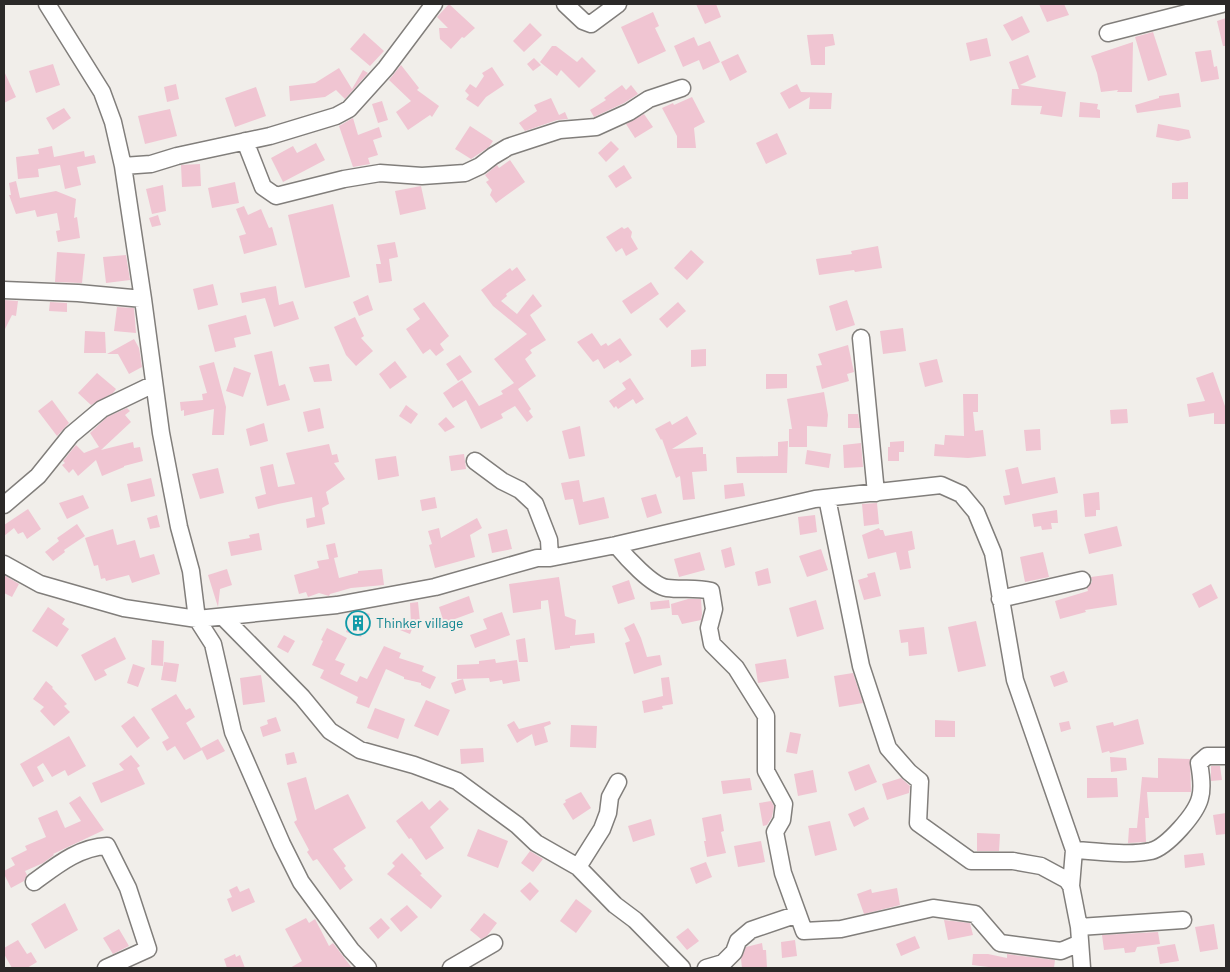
<svg xmlns="http://www.w3.org/2000/svg" width="1230" height="972" viewBox="0 0 1230 972" font-family="Barlow,sans-serif">
  <rect width="100%" height="100%" fill="#f1eeea"/>
  <path fill="#f0c5d2" d="M449,4L475,28L464,38L462,37L451,49L440,39L439,28H448L437,17Z
    M696,4H716L721,17L705,24Z
    M1039,4H1064L1069,15L1047,22Z
    M653,12L659,26L655,28L666,51L638,64L621,27Z
    M1022,16L1030,32L1012,41L1003,25Z
    M1226,18V46H1223L1217,21Z
    M530,23L542,35L524,52L513,41Z
    M1153,32L1167,75L1148,81L1135,37Z
    M364,33L384,51L370,66L350,49Z
    M833,34L835,45L825,47V65H811L807,35Z
    M694,37L698,46L710,41L720,62L703,70L699,60L683,67L674,46Z
    M987,38L991,56L970,61L966,43Z
    M1133,42L1132,92H1117L1118,90L1101,92L1097,73L1091,56Z
    M552,46H556L577,62L582,57L596,71L579,88L561,70L557,76L540,62Z
    M1211,50L1214,67L1217,66L1219,79L1201,82L1195,52Z
    M738,54L747,72L730,81L721,62Z
    M1028,55L1036,77L1020,85L1066,92L1062,117L1040,114L1042,106L1011,105L1012,89H1019L1009,62Z
    M534,58L541,65L533,71L527,64Z
    M53,64L60,85L36,93L29,71Z
    M401,65L419,88L417,90L439,106L432,117L430,115L408,130L396,112L411,101L389,80Z
    M492,67L504,85L486,97L478,107L466,99L469,95L465,91L470,84L476,88L484,76L482,73Z
    M339,68L352,89L363,70L368,73L345,99L336,90L325,97L290,101L289,86L315,83Z
    M4,71L16,97L4,103Z
    M176,84L179,99L167,102L164,87Z
    M797,84L801,92L832,93L831,109H809L810,97L789,109L780,93Z
    M622,85L626,90L631,85L638,94L624,103L594,117L590,110L606,100L604,98Z
    M256,87L266,116L235,127L225,98Z
    M1179,93L1181,107L1137,113L1135,105L1159,98V96Z
    M692,97L705,122L694,128L696,148H677V136L662,108L673,103L674,105Z
    M551,98L559,115L565,112L568,119L557,120L525,131L519,123L537,111L534,105Z
    M382,101L388,120L378,123L372,104Z
    M1080,102L1098,104L1097,109L1100,110V118L1079,117Z
    M64,108L71,118L53,130L46,118Z
    M170,109L177,136L145,144L138,116Z
    M644,114L653,127L635,138L626,124Z
    M353,118L358,135L379,127L382,137L373,140L378,155L368,158L370,164L353,167L339,126Z
    M1158,124L1189,130L1191,138L1178,141L1156,137Z
    M470,126L493,141L489,147L471,159L455,149Z
    M777,133L787,154L766,164L756,143Z
    M611,141L619,149L606,162L598,153Z
    M316,143L325,160L283,182L271,158L293,146L297,153Z
    M52,146L54,157L84,151L85,157L94,155L96,163L77,167L81,185L65,189L60,165L38,169L39,177L18,179L16,157L39,154L38,149Z
    M510,160L525,182L496,203L490,195L492,190L486,182L489,180L485,175L497,165L499,168Z
    M200,164L201,186L182,187L181,165Z
    M624,165L632,178L616,188L608,176Z
    M16,181L20,198L56,191L76,199L74,218L77,217L80,238L58,242L56,231L60,230L57,213L37,217L35,210L16,214L9,195H11L9,183Z
    M235,182L239,203L212,208L208,188Z
    M1188,182V199H1172V183Z
    M163,185L166,211L152,214L146,189Z
    M421,186L426,209L400,215L395,191Z
    M333,204L350,277L305,288L288,215Z
    M244,206L248,215L261,209L269,228L272,227L277,245L244,254L239,236L246,234L236,209Z
    M158,215L161,225L152,227L149,218Z
    M622,227L624,229L628,227L632,232L631,237L638,249L626,256L622,248L616,252L606,237Z
    M395,242L398,257L389,259L392,281L379,283L376,264H381L377,245Z
    M878,246L882,268L855,272L854,270L819,275L816,259L852,254L851,251Z
    M691,250L704,262L687,280L674,268Z
    M57,252L85,254L82,283L55,282Z
    M126,255L130,280L106,283L103,257Z
    M517,267L526,280L506,294L507,296L501,301L517,314L533,294L542,306L530,315L546,340L530,350L532,353L525,359L536,376L518,389L531,409L529,411L533,417L527,422L515,406L501,414L503,418L481,429L466,400L453,408L443,393L462,380L479,406L503,394L501,391L514,383L494,359L527,334L493,306L481,290L510,268L512,271Z
    M651,282L659,294L631,314L622,301Z
    M213,284L218,305L198,310L193,289Z
    M276,286L279,305L293,301L299,319L274,327L265,298L242,303L240,293Z
    M368,295L373,310L359,316L353,302Z
    M4,300L18,301L16,316L12,315L4,331Z
    M847,300L855,325L836,331L829,306Z
    M50,302L67,303V312L49,311Z
    M424,302L449,336L440,344L444,350L436,356L430,349L423,354L406,329L420,319L413,309Z
    M678,302L686,311L667,328L659,319Z
    M117,307L134,308L136,333L114,331Z
    M246,315L251,334L234,338L236,347L215,352L208,325Z
    M355,317L364,336L361,338L373,351L356,366L346,355L334,327Z
    M903,328L906,351L883,354L880,331Z
    M85,331L105,332L106,353H84Z
    M592,333L601,346L606,343L608,346L620,338L632,355L620,363L618,360L604,369L598,359L593,362L577,342Z
    M134,339L139,348L142,367L129,374L118,354H107Z
    M848,345L854,372L847,374L849,381L822,389L816,366L822,365L818,354Z
    M706,349V366L691,367V350Z
    M272,351L279,386L285,384L290,400L267,406L254,355Z
    M460,355L472,372L458,381L446,364Z
    M937,359L943,382L925,387L919,363Z
    M395,361L407,377L390,389L379,374Z
    M214,362L226,407L224,435H212L214,409L184,416V410L181,411L180,402L203,400L202,394L207,393L199,366Z
    M329,364L332,381L314,382L309,367Z
    M234,367L251,373L243,397L226,391Z
    M1213,372L1226,409V424H1214V413L1189,417L1187,404L1205,401L1196,378Z
    M97,373L116,389L113,393L91,405L78,393Z
    M766,374H787V388L766,389Z
    M630,378L644,399L636,404L633,399L618,409L616,406L614,408L609,401L626,389L622,383Z
    M824,392L828,415L827,427L807,426V447H789V429H792L787,399Z
    M963,394H978V412H973L975,431L983,430L986,456L968,458L934,456L935,444L944,445L945,435L964,436Z
    M52,400L69,423L57,436L38,411Z
    M406,405L418,414L411,424L399,416Z
    M127,408L130,411L125,415L131,422L101,450L133,442L134,448L140,447L143,461L124,466V467L102,476L96,460L78,476L73,469L69,473L62,465L65,463L63,461L76,445L84,453L99,447L90,433L107,417Z
    M320,408L324,428L308,432L303,412Z
    M1127,409L1128,423L1111,424L1110,410Z
    M848,414H858L860,428H848Z
    M687,416L697,434L672,449L703,447V454H706L707,471L692,472L695,499L683,500L680,476L676,478L662,439L661,440L655,429L670,421L672,425Z
    M446,417L455,427L445,432L438,424Z
    M264,423L268,441L250,446L246,429Z
    M580,426L585,456L569,459L562,431Z
    M1040,429L1041,450L1026,451L1024,430Z
    M788,441L787,473H737L736,457L778,456V442Z
    M904,441V452H899V461H888V447H890V442Z
    M861,443L863,467L844,468L843,445Z
    M329,444L332,455L337,454L339,462L334,463L345,479L326,492L329,504L322,508L325,524L307,528L306,519L315,517L312,497L278,504L258,509L255,497L266,494L260,467L273,464L278,487L295,484L286,453Z
    M807,450L831,454L829,468L805,464Z
    M464,454L466,469L451,471L449,456Z
    M396,456L399,476L378,480L375,459Z
    M1018,467L1022,484L1055,477L1058,493L1005,505L1003,496L1010,495L1005,470Z
    M218,468L224,493L200,499L192,474Z
    M151,478L155,496L131,502L127,484Z
    M579,480L583,502L604,497L609,518L579,525L573,499L565,500L561,483Z
    M743,483L745,496L725,499L724,485Z
    M1099,492L1100,510H1096V516L1085,517L1083,494Z
    M656,494L662,513L647,518L641,498Z
    M83,495L89,508L67,519L59,503Z
    M435,497L437,508L422,511L420,500Z
    M877,503L879,524L864,526L862,504Z
    M28,509L41,529L27,539L23,532L18,534L14,528L4,536V525Z
    M1057,510L1058,523H1051L1052,529L1042,530L1041,526L1034,527L1032,514Z
    M157,515L160,527L150,529L147,518Z
    M815,515L817,532L800,535L798,517Z
    M477,518L482,528L470,535L475,557L435,568L429,545L432,544L428,531L439,528L441,538Z
    M77,524L85,536L64,550L65,552L53,561L45,552L59,541L57,538Z
    M1117,526L1122,546L1089,554L1084,534Z
    M879,528L880,530H883L885,536L912,531L915,549L908,551L911,568L900,570L896,552L868,559L862,535Z
    M113,529L117,545L135,540L140,558L154,554L160,574L132,583L129,575L106,581L105,578L101,579L98,565L94,566L85,538Z
    M507,529L512,549L492,553L488,534Z
    M259,533L262,550L231,556L228,542L250,538L249,535Z
    M335,543L338,557L334,558L339,578L358,573V571L382,569L384,585L351,588L330,594L329,596L319,593L308,597L306,592L299,594L294,575L319,568L317,561L329,559L326,545Z
    M731,547L735,565L725,568L721,550Z
    M821,549L828,570L807,577L799,556Z
    M700,552L705,570L679,577L674,559Z
    M1043,552L1049,577L1025,582L1020,557Z
    M768,568L771,583L758,586L755,572Z
    M227,569L232,585L220,589L218,607L208,575Z
    M875,572L881,596L864,600L858,580L868,577L867,574Z
    M1113,574L1117,605L1085,610L1086,612L1060,619L1055,601L1088,591L1087,588L1092,582L1091,577Z
    M4,575L19,584L12,597L4,593Z
    M559,577L565,616L576,620L575,635L594,633L595,643L570,646V648L555,650L548,600L541,601V609L513,613L509,584Z
    M629,580L635,599L618,604L612,586Z
    M1211,584L1218,598L1199,608L1192,594Z
    M469,596L474,612L444,623L439,607Z
    M688,599H701L702,614L701,620L682,624L678,615H672L671,604Z
    M669,600L670,608L651,610L650,602Z
    M816,600L824,629L797,637L789,608Z
    M418,602L420,622L411,623L410,603Z
    M48,607L65,619L62,624L69,629L57,647L32,631Z
    M360,611L370,614L361,637L346,632L353,612Z
    M502,612L510,635L475,648L470,635L487,629L483,619Z
    M404,620L414,624L410,634L400,630Z
    M976,621L986,666L958,672L948,627Z
    M634,623L641,638L647,657L660,655L662,665L634,674L625,643L630,641L624,628Z
    M924,627L927,654L909,656L908,642L901,643L899,630Z
    M327,628L347,638L335,660L345,664L340,674L357,682L360,676L367,679L384,646L401,653L399,658L424,666L422,671L436,677L430,689L421,685V683L404,679V677L386,669L369,708L356,703L358,697L320,678L324,670L312,665L323,641L321,640Z
    M284,635L295,641L288,653L277,647Z
    M115,637L126,659L104,670L107,675L95,681L81,655Z
    M525,638L528,662H519L516,640Z
    M152,640L164,641L163,666L151,665Z
    M495,659L496,663L517,660L520,681L503,684L502,680L490,682L489,678L457,679V665L479,664V661Z
    M786,659L789,678L758,683L755,664Z
    M164,662L179,664L176,682L161,680Z
    M133,664L145,668L138,687L127,683Z
    M1064,671L1068,682L1054,687L1050,676Z
    M853,673L863,703L839,707L834,676Z
    M261,675L265,702L243,705L240,678Z
    M669,677L673,704L662,706L663,709L644,713L642,701L663,696L661,678Z
    M463,679L466,690L455,694L451,683Z
    M46,681L53,687L52,688L67,704L64,706L70,712L54,726L40,711L44,707L33,699Z
    M176,694L186,710L190,708L195,717L186,723L202,750L184,760L175,746L167,751L162,742L169,738L151,709Z
    M426,700L450,710L438,736L414,726Z
    M375,708L405,719L398,739L367,728Z
    M134,716L150,738L137,748L121,726Z
    M276,717L281,731L263,737L260,727L268,724L267,720Z
    M1138,719L1144,744L1110,753L1109,751L1102,753L1096,726L1113,722L1114,726Z
    M935,720L955,721V737H935Z
    M514,721L519,729L550,721L551,724L544,727L548,742L535,746L532,734L517,743L507,725Z
    M1069,721L1071,729L1061,732L1059,723Z
    M571,725L597,726L596,748L570,747Z
    M790,732L801,734L797,754L786,752Z
    M69,736L86,766L68,776L65,770L52,777L43,763L37,767L44,781L33,787L20,764Z
    M218,739L225,751L207,760L201,748Z
    M483,748L484,762L461,764L460,749Z
    M294,752L297,763L287,765L285,754Z
    M131,755L140,766L137,768L145,784L101,803L92,783L124,770L119,764Z
    M1110,757L1126,758L1127,770L1111,772Z
    M1158,758L1190,759L1191,792H1147L1149,818H1145L1146,842L1128,843L1129,828H1137L1142,777L1158,778Z
    M869,764L877,782L855,791L848,772Z
    M1211,766H1220L1222,780L1211,781Z
    M813,770L817,792L798,796L794,774Z
    M306,777L315,810L348,794L366,828L333,849L346,866L344,868L353,880L340,890L317,859L313,861L307,852L309,850L294,822L297,820L287,783Z
    M750,778L752,790L723,794L721,781Z
    M901,778L910,786L909,793L887,800L882,784Z
    M1087,778H1117L1118,797L1087,798Z
    M581,792L591,808L573,820L563,804L566,802L565,800Z
    M80,796L104,830L53,854L54,855L43,863L25,871L27,875L24,881L11,888L4,874V871L15,865L11,858L27,850L25,846L46,837L38,818L57,810L65,828L81,821L69,803Z
    M440,800L449,809L430,827L444,848L426,860L411,838L409,839L396,821L422,801L429,810Z
    M771,801L774,806L772,817L767,825L763,826L759,803Z
    M864,807L869,819L854,827L848,814Z
    M1226,813V834L1216,835L1213,815Z
    M721,814L724,831L721,832L726,853L707,857L704,841H706L702,818Z
    M651,819L655,835L633,842L628,826Z
    M830,821L837,850L815,856L808,826Z
    M478,829L508,841L498,868L467,856Z
    M977,833L1000,834L999,851H977Z
    M761,841L765,862L738,867L734,846Z
    M530,851L543,859L533,872L521,863Z
    M402,853L422,874L420,875L442,896L431,909L387,874L395,866L392,863Z
    M1203,853L1205,865L1185,868L1184,855Z
    M706,862L712,877L696,884L690,868Z
    M530,882L539,891L530,901L520,891Z
    M237,886L240,892L249,888L255,902L232,912L227,899L232,897L229,890Z
    M897,888L900,905L864,914L857,894L871,889L872,893Z
    M576,899L592,911L576,933L560,921Z
    M65,903L78,930L45,949L31,924Z
    M407,905L418,917L401,932L390,919Z
    M484,913L497,923L487,936L481,939L470,930Z
    M306,918L309,923L315,919L329,946L333,943L352,968H290L302,961L285,929Z
    M381,918L390,928L378,939L369,928Z
    M944,920L970,923L973,935L948,940Z
    M1214,924L1218,949L1200,952L1195,927Z
    M688,928L699,941L687,950L676,937Z
    M119,929L129,946L113,954L103,938Z
    M1158,932L1160,944L1137,947L1135,952L1125,953L1124,948L1104,950L1102,935Z
    M915,936L920,948L901,956L896,944Z
    M18,940L27,954L31,952L37,962L27,968H12L4,954V948Z
    M795,940L797,956L782,958L781,942Z
    M762,943L763,950H766L767,968H742L741,959L746,947Z
    M1175,944L1179,961L1160,964L1157,947Z
    M235,954L236,957L240,955L245,968H227L224,959Z
    M973,954H988L1007,958V954L1055,960L1054,968H997L972,965Z"/>
  <g fill="none" stroke-linecap="round" stroke-linejoin="round">
    <g stroke="#817e7b" stroke-width="19">
      <path id="minor" d="M47,4L102,92L113,122L123,166L143,299L161,433L179,527L191,571L197,619L213,644L233,732L282,844L301,882L351,950L368,968
        M565,4L583,21L591,24L618,4
        M1108,33L1222,4
        M245,141L263,187L276,196L344,179L380,173L422,176L465,173L480,166L493,156L508,147L560,130L596,127L629,112L649,99L682,88
        M123,166L151,164L177,156L270,136L336,116L349,109L386,68L434,4
        M4,290L78,293L143,299
        M861,338L876,493
        M475,461L502,481L520,490L535,504L549,540L550,558
        M827,498L861,666L888,748L909,772L920,781L918,823L971,861H1013L1041,866L1067,880L1071,886
        M4,505L38,476L71,435L102,409L154,384
        M616,545C626,557 652,586 667,588C682,590 696,587 711,591L714,609L709,628L712,644L736,668L766,716V771L784,804L782,820L775,832L783,873L804,931L841,929L933,908L975,914L1000,943L1061,951L1080,943
        M4,564L40,584L124,608L197,619L337,605L435,587L537,558H550L616,545L815,499L941,485L961,494L976,512L993,553L1015,680L1074,850L1071,886L1079,927L1082,968
        M1000,599L1082,580
        M223,617L302,697L330,731L360,750L414,765L457,781L517,825L536,843L578,867L615,905L635,920L682,968
        M1074,850C1099,851 1127,856 1151,851C1167,847 1196,814 1200,798C1203,788 1201,774 1199,763L1207,756H1226
        M578,867L602,829L608,813L610,797L618,782
        M34,882C56,866 79,847 107,846L128,888L148,949L106,968
        M1079,927L1183,920
        M451,968L494,943
        M706,968L723,963L734,952L738,941L751,930L798,914"/>
    </g>
    <use href="#minor" stroke="#fff" stroke-width="16"/>
  </g>
  <defs>
    <g id="building-ring" transform="scale(1.25)"><circle r="9.5" fill="#f1eeea" stroke="#0f9aa8" stroke-width="1.5"/><path d="M-4-6H4V6H1V3H-1V6H-4ZM-2.5-4.3h1.7v1.8h-1.7ZM.8-4.3h1.7v1.8H.8ZM-2.5-1h1.7V.8h-1.7ZM.8-1h1.7V.8H.8Z" fill="#0f9aa8"/></g>
  </defs>
  <g fill-rule="evenodd">
    <use href="#building-ring" x="358" y="623"/>
  </g>
  <g text-anchor="middle" stroke-width="4" stroke-linejoin="round" paint-order="stroke">
    <g font-size="14" fill="#0d838f" stroke="#f1eeea" text-anchor="start">
      <text x="376" y="628">Thinker village</text>
    </g>
  </g>
  <rect width="1230" height="972" fill="none" stroke="#2b2928" stroke-width="10"/>
</svg>
